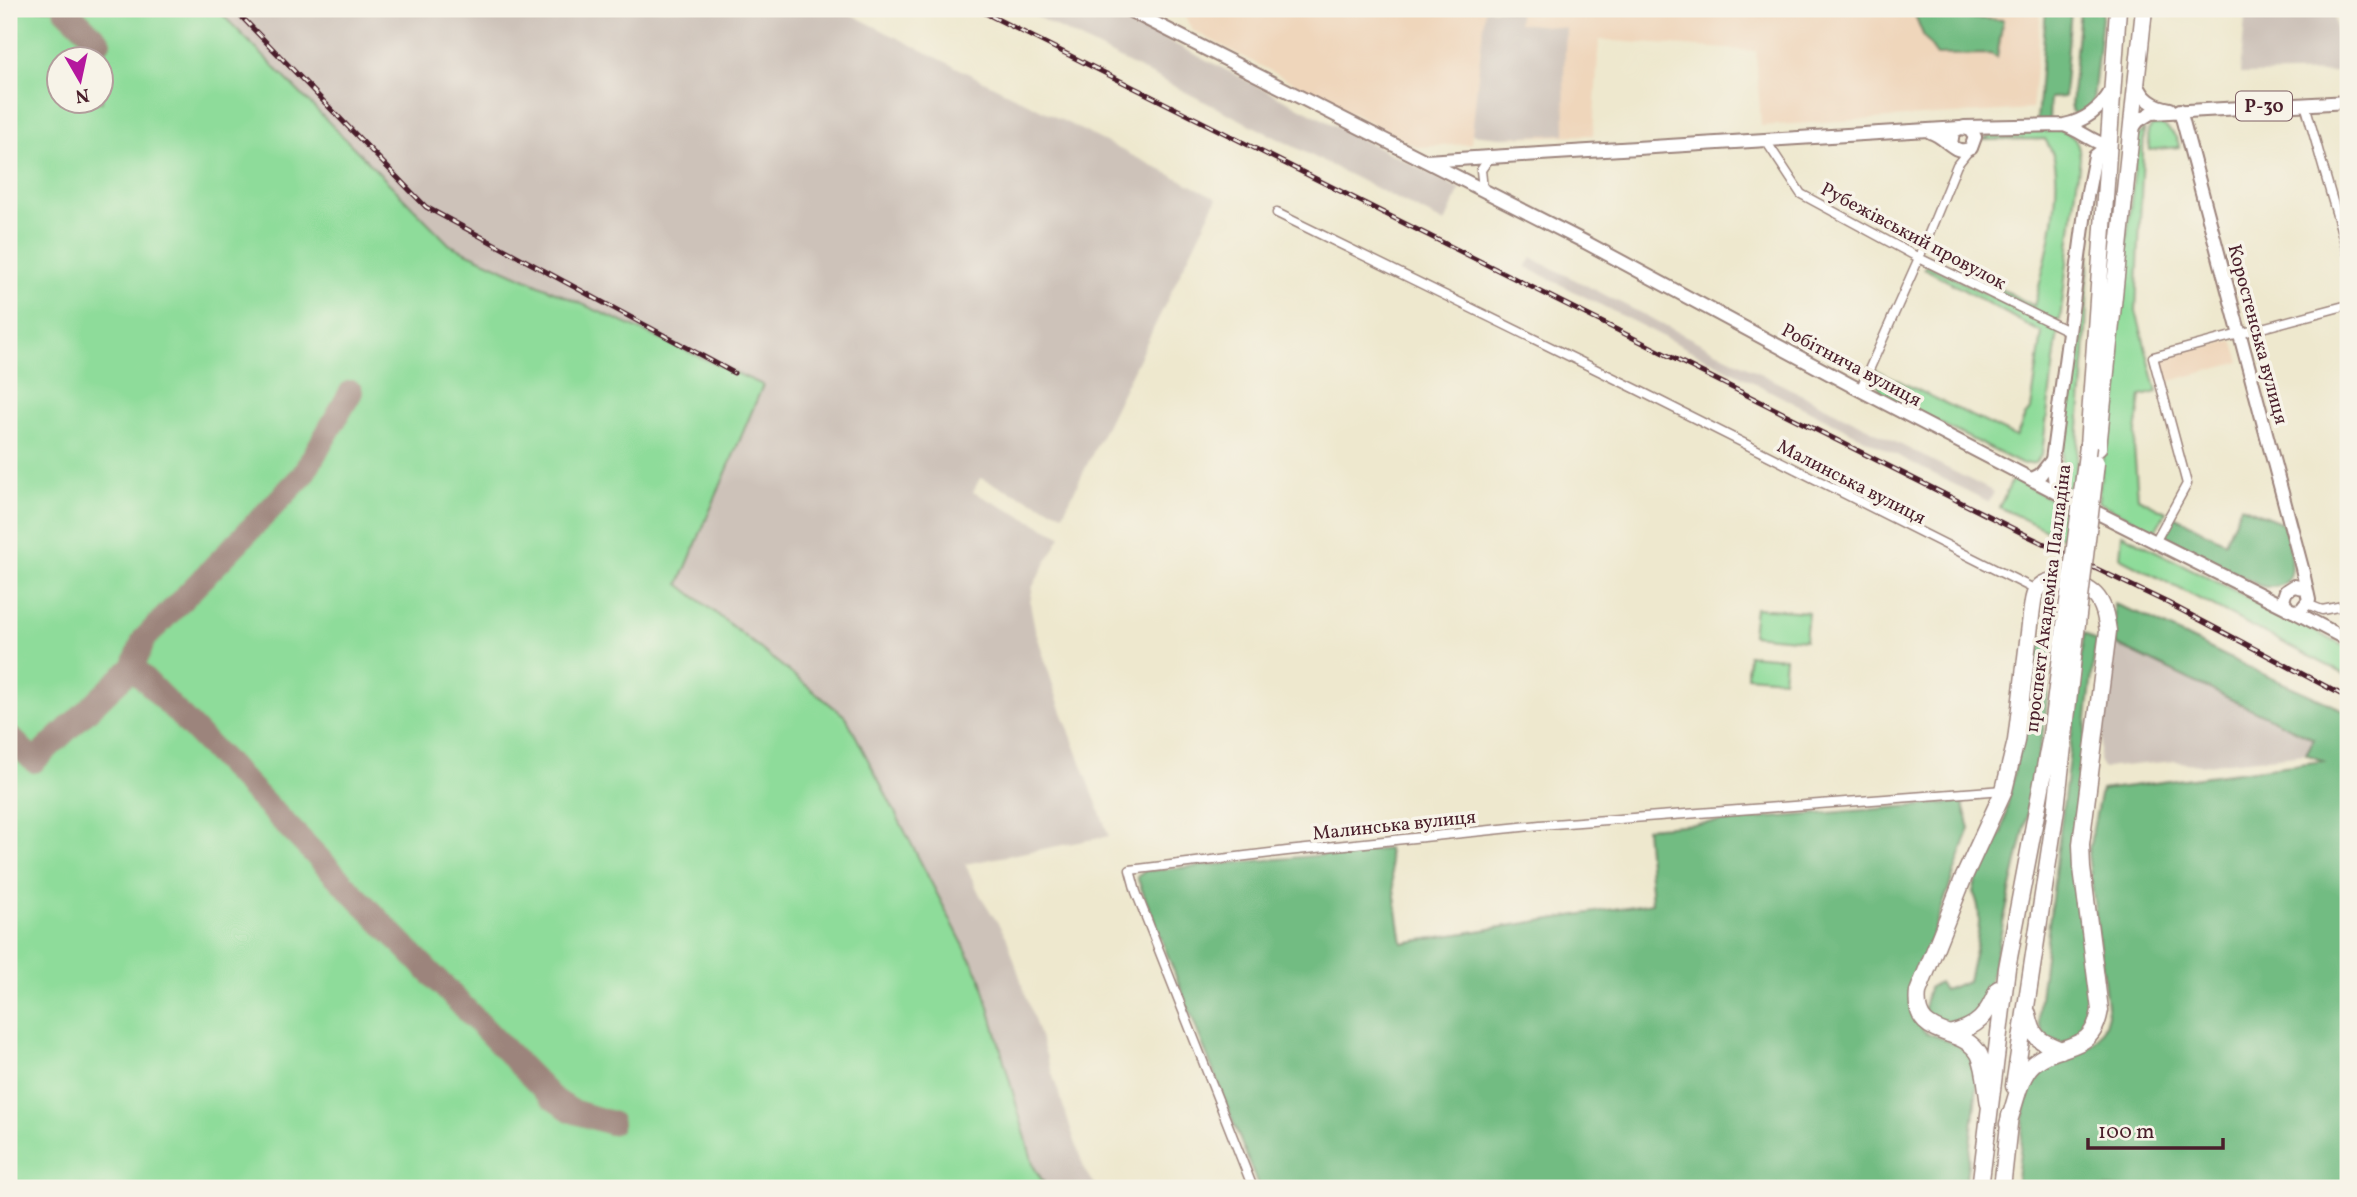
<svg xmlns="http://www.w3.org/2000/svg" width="2357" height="1197" viewBox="0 0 2357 1197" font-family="Vollkorn,serif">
  <rect width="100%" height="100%" fill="#f7f3e8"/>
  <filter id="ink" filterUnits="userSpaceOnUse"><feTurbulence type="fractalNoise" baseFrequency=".0143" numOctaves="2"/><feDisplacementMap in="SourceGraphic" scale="14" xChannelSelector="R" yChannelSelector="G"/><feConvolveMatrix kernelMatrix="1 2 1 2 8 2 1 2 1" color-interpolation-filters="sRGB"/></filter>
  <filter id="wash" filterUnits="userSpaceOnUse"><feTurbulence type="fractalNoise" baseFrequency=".00686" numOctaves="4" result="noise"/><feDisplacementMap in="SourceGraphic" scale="28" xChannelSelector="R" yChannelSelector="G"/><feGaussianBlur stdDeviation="1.57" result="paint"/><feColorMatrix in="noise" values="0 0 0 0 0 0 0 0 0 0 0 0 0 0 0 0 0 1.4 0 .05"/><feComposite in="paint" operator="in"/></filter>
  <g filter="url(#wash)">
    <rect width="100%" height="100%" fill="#eee8ce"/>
    <path fill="#efd6bb" d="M1181,9H2041L2032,109L1761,126L1756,51L1599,40L1593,135L1501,137L1472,134L1471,144L1417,147L1192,30Z
      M2233,340L2240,362L2163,383L2156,359Z"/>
    <path fill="#cdc2b9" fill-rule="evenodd" d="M9,9H840L1217,198L1063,514L980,478L973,492L1061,536L1033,586L1030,603L1035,629L1059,704L1109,836L965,864L980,895L1006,936L1085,1171L1096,1188H9ZM60,60H102V102H60Z
      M1021,9H1106L1460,189L1445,223Z
      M1485,9H1520L1518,23L1566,28L1564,74L1565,134L1501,137L1472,134Z
      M2246,9H2334L2340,72L2240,74Z
      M1532,258L1994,492L1989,502L1526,267Z
      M2115,644L2314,740L2306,754L2199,765L2175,761L2103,768L2099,760Z"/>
    <path fill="#8edc9a" stroke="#6c7e62" stroke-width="2" fill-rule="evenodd" d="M9,9H217L450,245L763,385L679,584L846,717L981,979L1034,1167L1047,1188H9ZM60,60H102V102H60Z
      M2162,125C2171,130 2178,136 2179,147L2149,150L2148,131L2152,126Z
      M2058,129C2074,135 2079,141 2080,158L2060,320L2056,322L2000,294L2001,289L2034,306C2044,268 2063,197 2054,158C2053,152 2048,145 2045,139L1983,140L1997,133Z
      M2144,129L2136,311L2157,392L2141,396L2134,447L2138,498L2166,512L2155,531L2098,502L2138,136Z
      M2089,248L2085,353L2074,493L2062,482L2060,472Z
      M1927,265L2058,330L2042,454L2035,463L2021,464L1883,395L1876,381V370L2016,437L2025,416L2031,409L2042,333L1924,268Z
      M2013,479L2074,511L2071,542L1999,507Z
      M2122,534L2348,648V676L2120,558Z
      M1755,608L1808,612L1805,640L1752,635Z
      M1748,655L1785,658L1783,679L1747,676Z"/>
    <path fill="#72bc82" stroke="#5e6e56" stroke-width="2" d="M2046,9H2071L2064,97L2050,98L2049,120L2037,121Z
      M2080,9H2103L2093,100L2090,109L2080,116L2073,113L2071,106Z
      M1915,15L2003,20L1997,58L1991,54L1937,55L1924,37Z
      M2241,506L2283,523C2290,550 2307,594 2260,586L2164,536L2174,516L2225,542Z
      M2114,604L2140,614L2256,671L2348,712V1188H2016L2028,1083C2032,1074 2037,1065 2045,1061C2050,1058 2057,1059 2062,1058C2089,1052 2102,1041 2108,1014L2088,854L2101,790L2323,761L2306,754L2314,739L2115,644Z
      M2084,633L2096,641L2071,854L2094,1009L2090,1029L2063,1043L2047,1039L2039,1023V1006Z
      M2053,637L2045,720L2027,817L1988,990C1974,1020 1959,1037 1926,1017L1924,1008L1929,988L1939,982L1944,990L1968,981C1973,955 1987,917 1973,892L1984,849L2002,834L2040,638Z
      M1962,802L1970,828L1913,990L1916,1021L1925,1032L1958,1045L1970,1056L1975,1067L1977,1086L1965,1188H1259L1137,877L1145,871L1388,849L1402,943L1652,903L1646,828Z"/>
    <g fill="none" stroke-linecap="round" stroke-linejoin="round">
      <path stroke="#9c847c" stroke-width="24" d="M65,9L99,42
        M133,667L552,1098L572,1111L611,1123
        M9,736L34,761L133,667L144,639L302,476L351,392"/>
    </g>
  </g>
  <g filter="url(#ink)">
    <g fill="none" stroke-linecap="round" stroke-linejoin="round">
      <g stroke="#9c847c" stroke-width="11">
        <path id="street" d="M2305,104L2348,254
          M1766,141L1801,194L1919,258L2068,331
          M1483,189L1481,170L1491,156
          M1277,213L1636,389L2036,590
          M1860,390L1919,258L1957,165L1969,150
          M2155,542L2187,484L2153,357L2348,305
          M2307,604L2322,610L2348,605
          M1253,1188L1136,892L1130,870L1287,851L1540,825L2004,790"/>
      </g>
      <g stroke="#9c847c" stroke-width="16">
        <path id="secondary" d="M1127,9L1585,242L1860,390L2056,492
          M2064,125C2080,130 2092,142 2108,146
          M1964,127L2064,125C2085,121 2100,110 2111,91
          M1930,132C1947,137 1955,157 1971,148L1975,137L1969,129L1960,128L1953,132L1951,144
          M1426,161L1960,128
          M2032,479L2040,475L2052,460
          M2293,611L2348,640"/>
      </g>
      <g stroke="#9c847c" stroke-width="16">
        <path id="primary" d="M2137,83C2143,99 2153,106 2170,109
          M2131,130L2138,121L2151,113L2348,102
          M2108,146L2095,156L2087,197L2052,460L2056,492L2293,611L2301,610L2309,600L2302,568L2180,110
          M2288,609L2283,600L2286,591L2294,586L2304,588L2307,592"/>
      </g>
      <g stroke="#9c847c" stroke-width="19">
        <path id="highway" d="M2088,446L2118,9
          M2098,448L2144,9
          M2028,1014C2033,1039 2039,1041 2061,1050
          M1949,1034C1979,1027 1987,1016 1998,989
          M2014,1086L2056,809L2072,666
          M1989,1104C1986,1088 1986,1068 1979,1054C1962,1024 1912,1042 1918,992L1963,879L2004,790L2016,741L2032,608C2033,603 2033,596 2036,592C2045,572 2082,582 2095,595C2104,604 2106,618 2108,631L2081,844L2082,868L2100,1010C2092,1056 2061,1040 2033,1064C2019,1077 2015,1105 2008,1124
          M1980,1188L2007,968L2051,735L2060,664
          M2002,1188L2010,1115"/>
      </g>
      <use href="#street" stroke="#fff" stroke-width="8"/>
      <use href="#secondary" stroke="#fff" stroke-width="12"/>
      <use href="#primary" stroke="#fff" stroke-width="12"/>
      <use href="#highway" stroke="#fff" stroke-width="16"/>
      <g stroke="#4a1f2b" stroke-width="5">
        <path id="rail" d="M234,9L426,207L734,373
          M977,9L2028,536L2168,603L2348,698"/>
      </g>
      <use href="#rail" stroke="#f7f3e8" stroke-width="2.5" stroke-dasharray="8" stroke-linecap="butt"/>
      <g stroke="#9c847c" stroke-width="19" stroke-linecap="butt">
        <path id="highway-bridge" d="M2060,664L2088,446
          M2072,666L2096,463"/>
      </g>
      <use href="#highway-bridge" stroke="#fff" stroke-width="16"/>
    </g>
  </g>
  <g text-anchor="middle" stroke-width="7" stroke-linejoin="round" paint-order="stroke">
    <rect fill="#f7f3e8" stroke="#7e5f64" stroke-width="2" x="2236" y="91.5" width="56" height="29" rx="5"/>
    <g font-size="18" font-weight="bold" fill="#4a1f2b">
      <text x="2264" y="112">Р-30</text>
    </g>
    <g font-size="19" fill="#4a1f2b" stroke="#f7f3e8">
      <text transform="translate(1914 235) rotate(28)" y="7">Рубежівський провулок</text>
      <text transform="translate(2259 334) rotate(75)" y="7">Коростенська вулиця</text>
      <text transform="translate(1852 364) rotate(28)" y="7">Робітнича вулиця</text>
      <text transform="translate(1852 481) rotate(27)" y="7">Малинська вулиця</text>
      <text transform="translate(2047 598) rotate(-83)" y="7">проспект Академіка Палладіна</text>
      <text transform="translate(1394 824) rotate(-6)" y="7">Малинська вулиця</text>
    </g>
  </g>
  <rect width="2357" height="1197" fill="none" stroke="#f7f3e8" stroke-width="35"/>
  <g transform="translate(80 80) rotate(171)"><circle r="33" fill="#f7f3e8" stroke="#b29e9c" stroke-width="2"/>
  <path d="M0-5L12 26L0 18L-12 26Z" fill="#b5179e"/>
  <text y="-10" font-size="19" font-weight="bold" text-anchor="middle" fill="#4a1f2b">N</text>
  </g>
  <path d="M2088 1138v10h135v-10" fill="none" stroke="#4a1f2b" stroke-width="3.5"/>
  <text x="2098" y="1138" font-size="21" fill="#4a1f2b" stroke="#f7f3e8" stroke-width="5" paint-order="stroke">100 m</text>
</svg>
